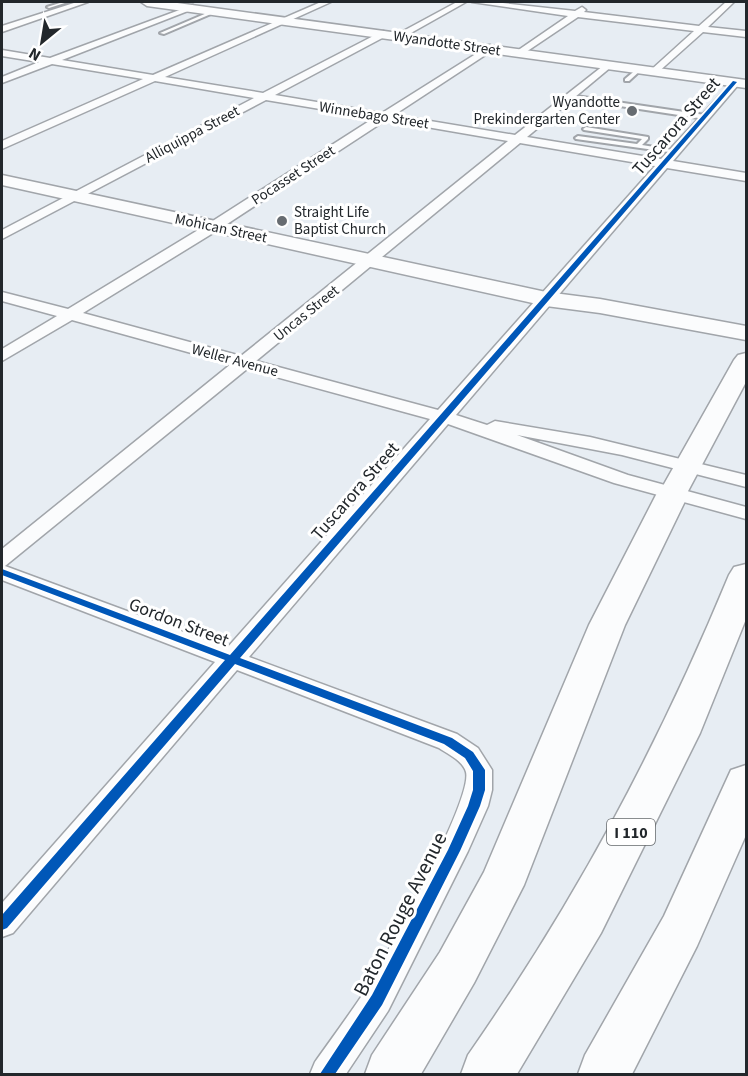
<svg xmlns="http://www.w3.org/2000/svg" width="748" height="1076" viewBox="0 0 748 1076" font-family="'Source Sans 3',sans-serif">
  <rect width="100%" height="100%" fill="#e7edf3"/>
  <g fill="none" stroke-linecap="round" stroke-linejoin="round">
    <g stroke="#a1a5aa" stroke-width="4">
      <path id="lane" d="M63,2H68L49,8L47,7Z
        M214,10L218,11L164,34L160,33Z
        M638,68L642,69L629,81H625V79Z
        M569,95L705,115L708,117L705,119L567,98Z
        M586,127L648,137V139L642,145L679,151L676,153L576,139L575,138L578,136L637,144L642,139L584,130L583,129Z"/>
    </g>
    <g stroke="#a1a5aa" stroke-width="3">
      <path id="street" d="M77,2H88L2,32V26Z
        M321,2H331L165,77L263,93L383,31L386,32V36L275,95L382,113L490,45L495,48L493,50L394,115L515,135L608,62L611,63V67L527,137L661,159L735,79L740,82L739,84L673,161L746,173V181L667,168L456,415L487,425L495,421L590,437L746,475V487L622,455L517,435L628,475L746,507V519L614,483L448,424L249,657L457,734L478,748L492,770V790L488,806L468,851L388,1011L346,1074H310L315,1062C332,1038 349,1015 365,991C384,960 473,799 466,772C463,761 448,754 439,748L237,670L13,933L2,937V903L215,662L2,580V549L231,364L72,320L2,361V349L57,316L2,301V292L68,309L208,224L374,118L266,100L2,239V230L254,98L155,81L2,149V141L143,79L52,64L2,83V77L39,62L2,56V50L50,58L193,5V9L62,60L153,75ZM386,120L508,141L241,356L83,313L218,230ZM520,143L655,166L438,410L256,361ZM247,369L430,419L227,648L5,566Z
        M457,2H466L402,38L394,36Z
        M472,2H493L575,11L582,7L586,10L584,12L699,26L726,2H734L708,27L746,31V37L703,32L656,74L652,73V69L694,31L578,17L520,56L517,55V51L568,16Z"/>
    </g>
    <g stroke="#a1a5aa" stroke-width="3">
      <path id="secondary" d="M141,2H170L746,80V88L147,6Z
        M2,175L546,292L600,299L746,326V340L600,313L546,306L2,185Z
        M746,353V382L687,493L683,499L673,502L663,499L659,493L734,360L738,355Z"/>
    </g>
    <g stroke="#a1a5aa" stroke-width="3">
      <path id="highway" d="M673,484L684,486L689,493L625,625L524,885L474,983L421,1074H365L372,1055L440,952L484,872L589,625L657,493L662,486Z
        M746,564V619L700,733L601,933L517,1074H461L468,1055C576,900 657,749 729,575L734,567Z
        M746,765V835L697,946L632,1074H578L585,1055L664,916L731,770Z"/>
    </g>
    <use href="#lane" fill="#fbfcfd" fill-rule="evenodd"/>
    <use href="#street" fill="#fbfcfd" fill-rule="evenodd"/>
    <use href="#secondary" fill="#fbfcfd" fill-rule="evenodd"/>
    <use href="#highway" fill="#fbfcfd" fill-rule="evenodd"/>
    <g stroke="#fff" stroke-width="4">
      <path id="cycleway" d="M733,81L737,82L240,658L452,738L473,752L485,770V790L480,806L460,851L382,1005L335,1074H320L372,995L448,850L468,806L473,790V771L465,758L444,744L235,664L7,928L2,930V915L225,660L2,575V569L230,655Z"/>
    </g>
    <use href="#cycleway" fill="#0057b8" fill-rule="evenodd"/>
  </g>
  <g fill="#676c71" stroke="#fff" stroke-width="2">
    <circle cx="632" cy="111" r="6"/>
    <circle cx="282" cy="221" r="6"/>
  </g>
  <g text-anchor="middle" stroke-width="6" stroke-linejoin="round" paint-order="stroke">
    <g font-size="15" fill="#22272b" stroke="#fff">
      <text transform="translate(447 43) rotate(8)" y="5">Wyandotte Street</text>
      <text transform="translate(374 115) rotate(9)" y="5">Winnebago Street</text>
      <text transform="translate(192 134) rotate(-28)" y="5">Alliquippa Street</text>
      <text transform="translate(293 175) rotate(-33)" y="5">Pocasset Street</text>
      <text transform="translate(221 228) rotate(12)" y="5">Mohican Street</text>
      <text transform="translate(306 313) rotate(-39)" y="5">Uncas Street</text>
      <text transform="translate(235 360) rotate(15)" y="5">Weller Avenue</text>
    </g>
    <g font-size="15" fill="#22272b" stroke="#fff" text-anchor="end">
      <text x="620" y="107">Wyandotte<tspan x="620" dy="17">Prekindergarten Center</tspan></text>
      <text x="294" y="217" text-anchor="start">Straight Life<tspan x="294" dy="17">Baptist Church</tspan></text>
    </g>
    <rect fill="#fff" stroke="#64686b" stroke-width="1.5" x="607" y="819" width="48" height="26" rx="4.5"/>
    <g font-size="16" font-weight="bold" fill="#22272b">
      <text x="631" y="838">I 110</text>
    </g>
    <g font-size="18" fill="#22272b" stroke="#fff">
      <text transform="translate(676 126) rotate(-49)" y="6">Tuscarora Street</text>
      <text transform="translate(355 491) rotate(-49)" y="6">Tuscarora Street</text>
      <text transform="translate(179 622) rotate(21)" y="6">Gordon Street</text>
    </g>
    <g font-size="21" fill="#22272b" stroke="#fff">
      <text transform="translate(400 914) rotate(-63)" y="7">Baton Rouge Avenue</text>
    </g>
  </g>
  <rect width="748" height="1076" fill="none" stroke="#22272b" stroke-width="6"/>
  <g transform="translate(42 42) rotate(210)" stroke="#ffffff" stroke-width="4.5" paint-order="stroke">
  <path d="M0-4.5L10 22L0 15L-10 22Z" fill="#22272b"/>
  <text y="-9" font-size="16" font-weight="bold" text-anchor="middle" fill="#22272b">N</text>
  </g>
</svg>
